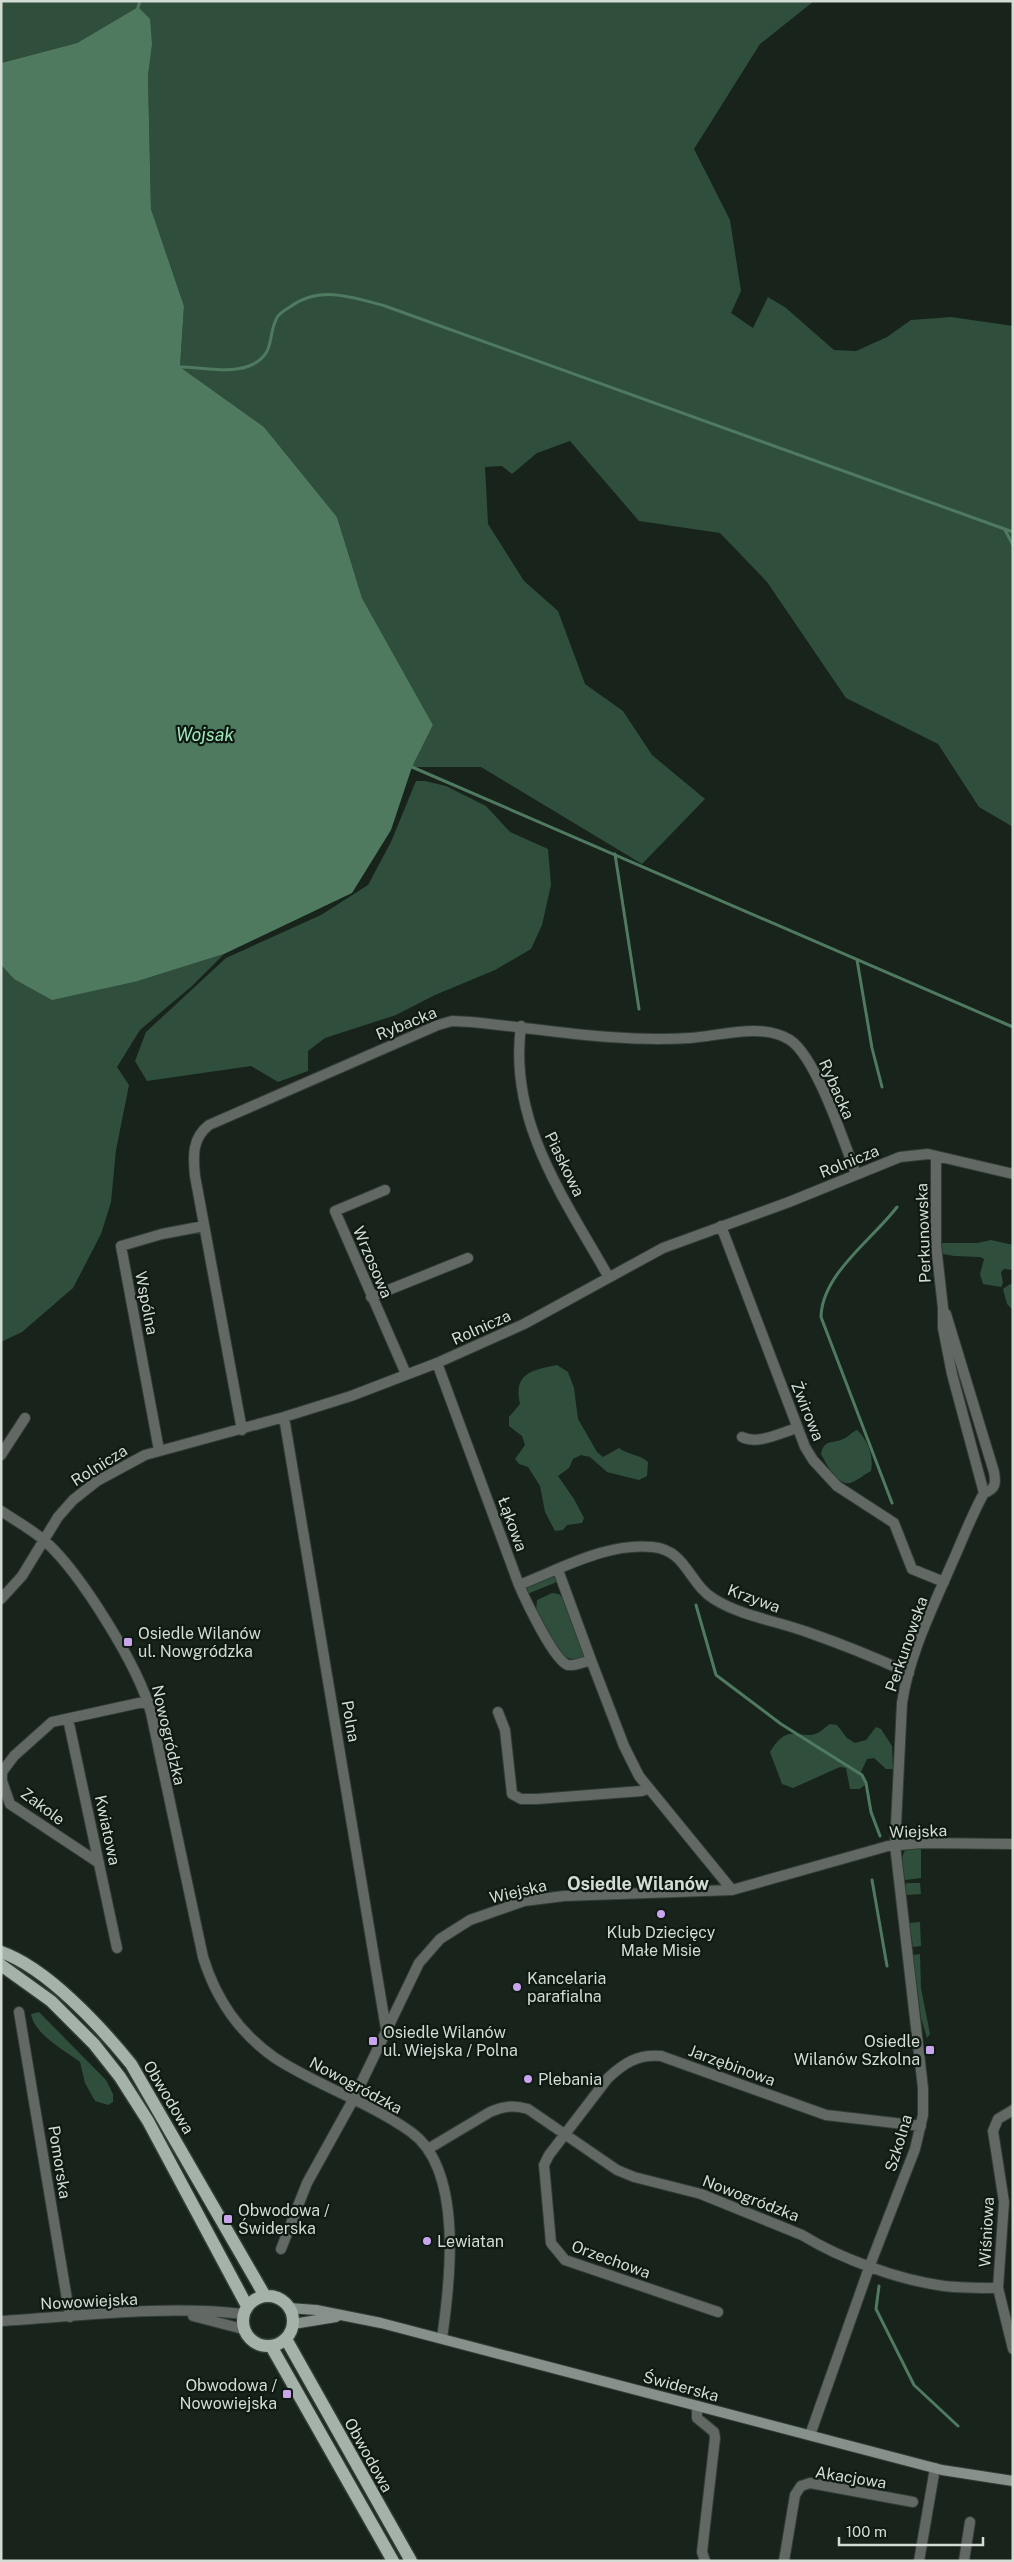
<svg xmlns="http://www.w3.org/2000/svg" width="1014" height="2562" viewBox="0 0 1014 2562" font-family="'Public Sans',sans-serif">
  <rect width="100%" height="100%" fill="#17231b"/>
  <path fill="#2f4f3c" d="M1,1H814L760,44L694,149L730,220L741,291L731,313L753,328L768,297L786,308L834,350L856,351L887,337L911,320L951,317L1013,326V827L979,807L938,744L846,698L767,582L720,533L639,521L570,441L537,453L512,474L502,466L485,467L488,524L524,581L558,611L585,684L623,711L652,755L705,799L642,864L481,767H412L433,725L362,598L337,517L264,427L180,367L184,306L151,209L148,76L152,45L138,7L77,43L1,63Z
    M416,781H425L446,786L486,806L510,832L548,849L551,885L542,925L531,949L495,970L435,995L396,1015L325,1038L308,1051V1071L278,1082L251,1066L147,1081L135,1061L146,1032L226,958L321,915L368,885L391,842Z
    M224,954L192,986L140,1030L117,1067L129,1085L116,1150L111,1202L101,1234L73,1288L22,1332L1,1342V965L14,979L138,981Z
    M991,1240L1013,1245V1270L1004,1269L1001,1272L1003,1283L1001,1287L983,1284L980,1274L984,1259L980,1257L954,1256L943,1254L941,1250L942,1243H977Z
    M1010,1284L1013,1285V1310L1007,1304L1003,1289Z
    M557,1365L568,1372L574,1388L578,1419L597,1452L603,1457L619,1448C628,1455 640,1454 648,1462L647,1476L639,1480L607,1472L590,1457L581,1455L573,1459L569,1468L558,1476L574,1499L584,1518L582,1523L567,1525L563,1530L555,1531L545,1512L540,1486L528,1467L519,1464L515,1459L525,1445L522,1436L509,1426V1417L520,1404C513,1373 532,1370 557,1365Z
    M857,1430C868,1440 874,1457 871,1471C865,1474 857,1481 850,1483C837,1486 826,1463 821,1454C824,1439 832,1444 843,1439C849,1437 851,1432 857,1430Z
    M553,1576L559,1580L557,1582L527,1594L525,1587Z
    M552,1593L559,1594L565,1601L584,1656C577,1661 568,1659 561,1655L536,1611L537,1600Z
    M830,1724L837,1725L847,1738L855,1743L866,1740L876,1727L881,1729L892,1746L893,1769H886L874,1758L867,1759L861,1772L865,1785L860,1789H850L846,1768L840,1767L793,1788L782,1784L770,1752C789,1721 797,1741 818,1733C822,1731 826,1726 830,1724Z
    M921,1848V1878L905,1880C902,1871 900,1857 906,1849Z
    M907,1883H920L921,1894L906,1895L905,1885Z
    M920,1922L921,1946L913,1947L909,1923Z
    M920,1954L921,1988L930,2034L927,2038L921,2018L913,1955Z
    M39,2012L106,2080L113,2094V2102L108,2105L95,2101L85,2083L80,2062C64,2050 35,2035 31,2014Z"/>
  <path fill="#4f7a60" d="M138,7L150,19L152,45L148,76L151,209L184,306L180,367L264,427L337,517L362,598L433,725L412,767L391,830L352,893L224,954L138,981L52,1000L14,979L1,965V63L77,43Z"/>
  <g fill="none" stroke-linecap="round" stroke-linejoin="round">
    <path stroke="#4f7a60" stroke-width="3" d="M138,7L140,1
      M180,367C201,367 228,374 249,366C278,354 266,334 278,316C281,312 287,309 290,307C319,285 353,297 385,306L1013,532
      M1005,530L1013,545
      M412,767L1013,1027
      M615,854L639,1009
      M857,960L872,1048L882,1087
      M892,1503L821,1317C822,1274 872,1240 897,1207
      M696,1605L716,1675L781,1724L862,1775L866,1783L871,1812L880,1836
      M872,1880L887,1966
      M879,2286L876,2309L914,2385L958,2426"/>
    <g stroke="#313d35" stroke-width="12">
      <path id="street" d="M521,1026C508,1121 564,1198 608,1276
        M385,1190L335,1211L406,1374
        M721,1226L805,1447L813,1460L837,1486L894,1523L912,1569L944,1582
        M371,1297L468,1258
        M946,1314L994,1472C996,1483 996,1489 984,1493
        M437,1363L519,1585C525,1599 554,1661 568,1665C576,1666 584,1662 591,1660L624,1746L639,1776L732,1890
        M284,1417L386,2029
        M242,1430L195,1176C193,1156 192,1138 209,1125L438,1025L452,1021L471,1022C543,1029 617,1043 690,1038C720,1036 762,1022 790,1040C816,1057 844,1142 856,1174
        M742,1437C758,1445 780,1433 797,1428
        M159,1450L121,1246L162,1234L204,1226
        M1,1455L25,1418
        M1,1511C16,1521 33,1530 46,1542C81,1574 139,1667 151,1713L203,1957C216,1999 238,2032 275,2058C318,2086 369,2102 411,2132C464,2170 450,2283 442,2338
        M558,1570L591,1660
        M519,1585C561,1569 607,1542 653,1547C686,1550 689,1584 714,1599C741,1616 777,1621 807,1632C842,1644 876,1658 909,1673
        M1,1599L22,1576L58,1517L73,1500L97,1481L145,1455L284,1417L351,1396L437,1363L524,1324L663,1248L789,1202L900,1157L928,1154L1013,1174
        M498,1712L505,1730L512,1794L521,1799H537L642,1791L648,1788
        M68,1719L117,1948
        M99,1863L10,1804L2,1781V1772L14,1756L52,1722L148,1701
        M19,2012L70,2317
        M1013,2110L998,2119L993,2131L1004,2202L998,2288L1013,2349
        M428,2149L490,2112C504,2106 513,2105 528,2109L617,2170L634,2177L701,2194L802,2235C841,2259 899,2280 944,2286C962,2288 981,2288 998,2288
        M281,2249L307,2183L353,2100L419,1963L440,1939L470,1920L524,1901L564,1896L732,1890L888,1846L922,1843L1013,1844
        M718,2312L565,2260L551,2243L544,2165L549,2155L608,2078C624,2063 638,2054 661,2056L826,2115L921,2126
        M193,2316L243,2329
        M1,2321C81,2316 164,2305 243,2314
        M697,2406V2418L714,2432L715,2438L702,2552L705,2561
        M810,2435L870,2265L915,2149L923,2115V2088L895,1845L902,1703C909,1655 933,1607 952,1563C963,1539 971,1516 984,1493L952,1374L943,1328V1308L936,1245V1156
        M784,2561L795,2495L801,2486L810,2483L913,2502
        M919,2561L935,2468
        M964,2561L970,2522"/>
    </g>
    <g stroke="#313d35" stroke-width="12">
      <path id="secondary" d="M289,2308L316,2310L381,2323L942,2470L1013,2481
        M293,2324L336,2317"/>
    </g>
    <g stroke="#313d35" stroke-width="15">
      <path id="primary" d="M1,1952C47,1968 101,2027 131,2064L265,2296
        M1,1965L51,2001L94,2044L120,2077L148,2121L247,2306
        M243 2321a25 25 0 1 1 50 0a25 25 0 1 1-50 0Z
        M286,2339L411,2561
        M271,2346L393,2561"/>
    </g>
    <use href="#street" stroke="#626864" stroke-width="10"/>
    <use href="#secondary" stroke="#87918b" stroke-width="10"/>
    <use href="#primary" stroke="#a4b2a9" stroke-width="12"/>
  </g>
  <g fill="#c9a5ee" stroke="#0e1a12" stroke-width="2">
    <rect x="123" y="1637" width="10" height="10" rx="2.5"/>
    <circle cx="661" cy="1914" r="5"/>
    <circle cx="517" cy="1987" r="5"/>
    <rect x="368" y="2036" width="10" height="10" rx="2.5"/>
    <rect x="925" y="2045" width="10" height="10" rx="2.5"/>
    <circle cx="528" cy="2079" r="5"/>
    <rect x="223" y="2214" width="10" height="10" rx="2.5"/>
    <circle cx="427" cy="2241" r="5"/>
    <rect x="282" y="2389" width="10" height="10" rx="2.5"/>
  </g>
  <g text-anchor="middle" stroke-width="4.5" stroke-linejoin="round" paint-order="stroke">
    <g font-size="16" fill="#d3dbd5" stroke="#0e1a12">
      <text transform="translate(406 1023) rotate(-22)" y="6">Rybacka</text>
      <text transform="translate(837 1089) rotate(66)" y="6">Rybacka</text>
      <text transform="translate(849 1161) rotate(-22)" y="6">Rolnicza</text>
      <text transform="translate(565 1164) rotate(64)" y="6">Piaskowa</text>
      <text transform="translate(923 1233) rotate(-92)" y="6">Perkunowska</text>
      <text transform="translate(373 1262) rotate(67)" y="6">Wrzosowa</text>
      <text transform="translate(147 1303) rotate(79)" y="6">Wspólna</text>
      <text transform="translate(481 1327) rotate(-24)" y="6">Rolnicza</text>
      <text transform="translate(808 1411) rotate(68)" y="6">Żwirowa</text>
      <text transform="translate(99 1465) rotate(-32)" y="6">Rolnicza</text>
      <text transform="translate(513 1524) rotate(70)" y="6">Łąkowa</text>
      <text transform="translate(754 1598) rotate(20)" y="6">Krzywa</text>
      <text transform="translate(906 1644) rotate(-71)" y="6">Perkunowska</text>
      <text transform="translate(351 1721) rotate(80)" y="6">Polna</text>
      <text transform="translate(169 1735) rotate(77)" y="6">Nowogródzka</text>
      <text transform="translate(43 1806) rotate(37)" y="6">Zakole</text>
      <text transform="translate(108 1830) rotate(78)" y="6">Kwiatowa</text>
      <text transform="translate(918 1831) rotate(-2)" y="6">Wiejska</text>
      <text transform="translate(518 1891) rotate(-13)" y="6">Wiejska</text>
      <text transform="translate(732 2065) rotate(20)" y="6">Jarzębinowa</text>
      <text transform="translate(356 2085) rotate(28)" y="6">Nowogródzka</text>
      <text transform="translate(169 2097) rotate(59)" y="6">Obwodowa</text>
      <text transform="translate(898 2143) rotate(-73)" y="6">Szkolna</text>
      <text transform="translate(60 2162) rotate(81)" y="6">Pomorska</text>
      <text transform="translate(751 2198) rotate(21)" y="6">Nowogródzka</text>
      <text transform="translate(986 2232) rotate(-87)" y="6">Wiśniowa</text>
      <text transform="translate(611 2259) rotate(20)" y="6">Orzechowa</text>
      <text transform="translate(89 2301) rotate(-3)" y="6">Nowowiejska</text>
      <text transform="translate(681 2386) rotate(15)" y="6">Świderska</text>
      <text transform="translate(369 2455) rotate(61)" y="6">Obwodowa</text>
      <text transform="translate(851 2477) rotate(9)" y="6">Akacjowa</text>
    </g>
    <g font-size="16" fill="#d3dbd5" stroke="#0e1a12" text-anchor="start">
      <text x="138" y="1639">Osiedle Wilanów<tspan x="138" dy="18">ul. Nowgródzka</tspan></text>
      <text x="661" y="1938" text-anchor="middle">Klub Dziecięcy<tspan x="661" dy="18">Małe Misie</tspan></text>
      <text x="527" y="1984">Kancelaria<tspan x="527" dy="18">parafialna</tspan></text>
      <text x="383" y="2038">Osiedle Wilanów<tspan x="383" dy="18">ul. Wiejska / Polna</tspan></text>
      <text x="920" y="2047" text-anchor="end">Osiedle<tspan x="920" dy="18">Wilanów Szkolna</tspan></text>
      <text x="538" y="2085">Plebania</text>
      <text x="238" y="2216">Obwodowa /<tspan x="238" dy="18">Świderska</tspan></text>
      <text x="437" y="2247">Lewiatan</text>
      <text x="277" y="2391" text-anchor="end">Obwodowa /<tspan x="277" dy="18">Nowowiejska</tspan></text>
    </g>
    <g font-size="18" font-style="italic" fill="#9fe5b9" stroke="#0e1a12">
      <text x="205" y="741">Wojsak</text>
    </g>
    <g font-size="18" font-weight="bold" fill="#d3dbd5" stroke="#0e1a12">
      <text x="638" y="1890">Osiedle Wilanów</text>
    </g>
  </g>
  <rect width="1014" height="2562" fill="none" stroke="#d3dbd5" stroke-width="5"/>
  <path d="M839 2537v8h144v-8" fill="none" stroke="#d3dbd5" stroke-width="2.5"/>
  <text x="846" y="2537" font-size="15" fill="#d3dbd5" stroke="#0e1a12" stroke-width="4" paint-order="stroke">100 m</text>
</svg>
